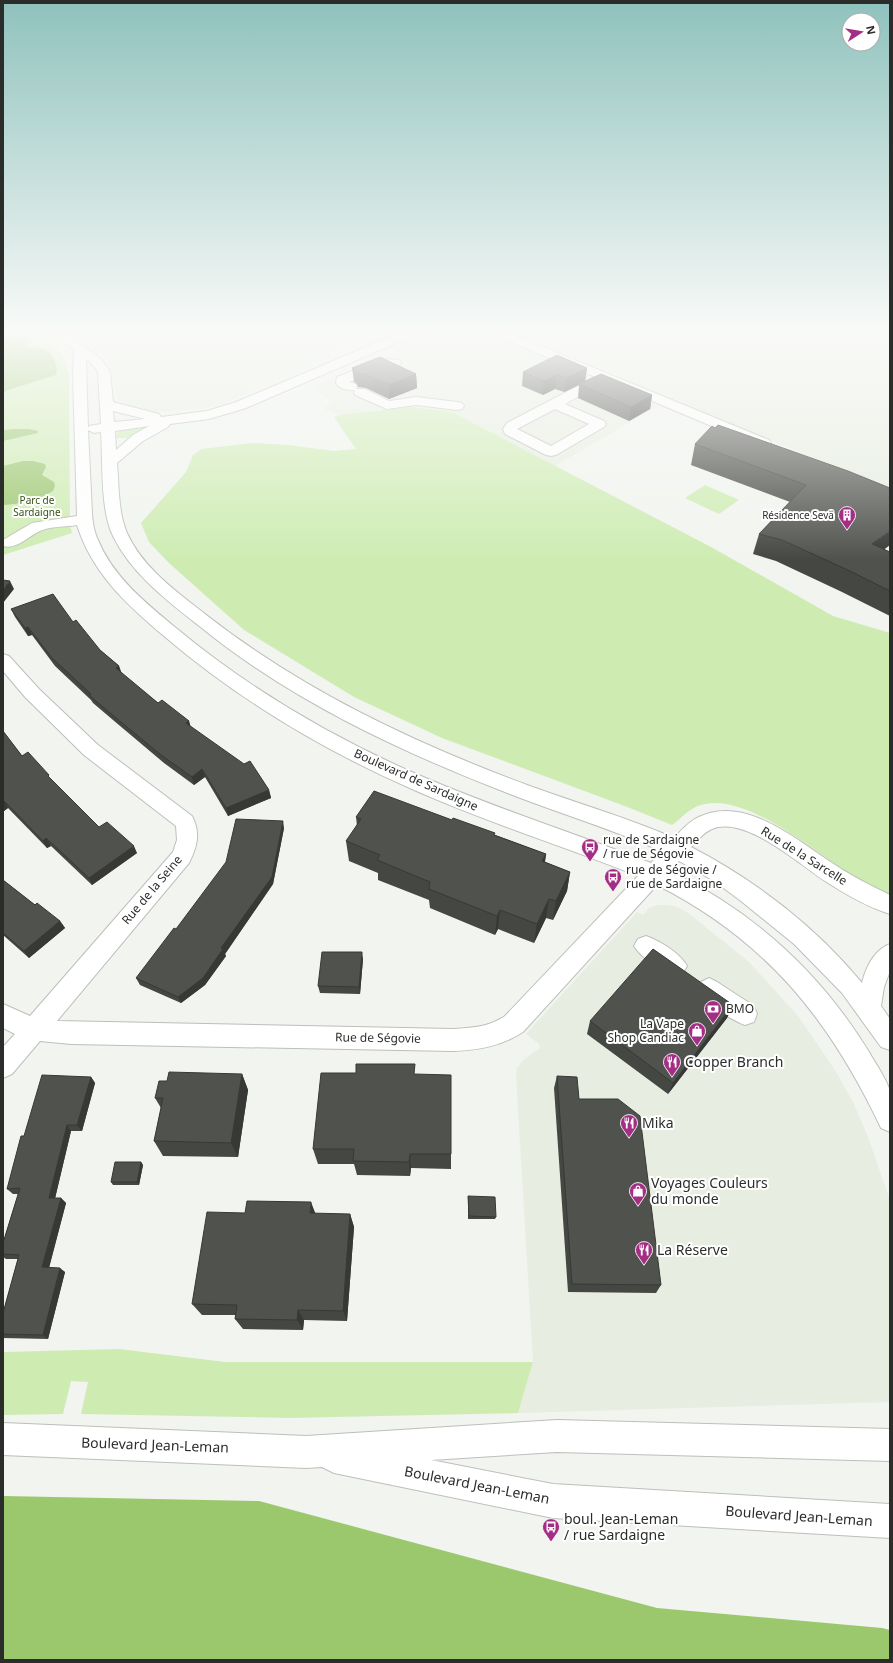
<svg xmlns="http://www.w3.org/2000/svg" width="893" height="1663" viewBox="0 0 893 1663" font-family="'Noto Sans',sans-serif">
  <rect width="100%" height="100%" fill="#f1f4ef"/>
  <path fill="#e7eee1" d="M75,328H383L328,351L330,355L326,360L222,404L208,408L163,412L145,411L129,407L119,400L115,393L113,375L109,363L87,337Z
    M447,328H472L658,406L555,466L452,412L411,407L340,415L324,409L330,402L329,399L310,388Z
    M505,328H890V490L631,382L608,371Z
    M658,905H668L677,907L688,913L749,962L798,1016L835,1070L853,1102L868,1137L890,1200V1402L518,1413L533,1362L516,1075L517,1068L523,1060L540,1048L539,1044L526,1034L637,912L643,915L649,908Z"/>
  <path fill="#ceecb2" d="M3,328H27L44,337L59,351L65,360L69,375L70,525L72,533L3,555V337L6,336L3,334Z
    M411,407L452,412L711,547L833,616L890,633V894C875,888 861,880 847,872C811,849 748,795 705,804C691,806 683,817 672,825L630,808L442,738L354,697L244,630L169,563L149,542L141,523L186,472L193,455L201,449L253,443L288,445L334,451L356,449L334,417L340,415Z
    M143,427L145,428L128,438H116L117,433L121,430Z
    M705,485L739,500L719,514L685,498Z
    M119,1349L225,1362H533L518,1413L289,1418L81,1414L88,1382L71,1381L63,1414L3,1415V1352Z"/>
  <path fill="#9bc76d" d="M3,334L12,339L26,337L32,341L26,345L27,347C33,347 39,347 44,349C53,353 59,366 56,375L8,390L3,393Z
    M14,429H29L38,431V433L3,441V430Z
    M23,461H33L45,464L46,467L42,475L54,482L55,486L53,491C39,500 20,504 3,505V466Z
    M3,1496L259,1501L657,1608L882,1628L890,1630V1660H3Z"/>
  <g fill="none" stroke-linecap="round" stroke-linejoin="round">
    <path stroke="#c9ccc8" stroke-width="13" stroke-dasharray="13 6" stroke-linecap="butt" d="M525,328L529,329"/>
    <g stroke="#bcbfba" stroke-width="2">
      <path id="minor" d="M48,328H61L102,360L110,372L113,402L159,414L161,417L207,411L236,402L411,328H426L424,331L246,408L209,419L170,424L168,427L143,441L117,463C119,486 118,512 127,533C142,567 177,592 205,614C302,690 412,742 527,785C576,803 626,817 674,838C681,831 689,821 699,817C744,795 794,838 829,861C848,874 869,885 890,895V914C867,907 845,894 825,881C799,864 745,815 712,829C704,832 697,841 691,847C755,880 816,927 862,983C866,967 874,950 890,944V971L884,987L881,1006L890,1019V1050L881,1047L842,993L794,944L741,901L714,881L679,861L670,871C754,912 820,972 869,1052C875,1063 888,1081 890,1092C892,1105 890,1119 890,1132L881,1128C830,1020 766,940 657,885L523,1032C501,1046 479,1050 453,1051L71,1044L40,1041L12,1074L3,1078V1047L15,1034L3,1028V1004L30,1016L173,852L177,840L176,826L84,755L25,697L3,671V654L9,656L39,689L98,745L192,816C201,833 197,847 189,863L57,1021L453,1029C472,1028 489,1027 505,1016L638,876C563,846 486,822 412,789C323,750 239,700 164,636C127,605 92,573 77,525C66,527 50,526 40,531C28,536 17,550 3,546V540L32,523L77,516L73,375L74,350ZM86,359L93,365L98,372L101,424L89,426L88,428ZM113,411L145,419L114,422ZM149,426L133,435L116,450L115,431ZM88,430L94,433L101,432C103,462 100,510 113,536C131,573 166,600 198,625C291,701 399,751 510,794C561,814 612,829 661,851L651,863C577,834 501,810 428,779C338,741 252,691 176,628C147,604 113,577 98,540C91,525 92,508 91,492C90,471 89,451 88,430Z
        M482,328H497L769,440L771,443L769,446L764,447L759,446L607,382L593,388L565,404L604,421L606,424L604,427L556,455L551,456L546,455L505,434L503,429L507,423L595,377L484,331ZM555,409L589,424L551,446L517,429Z
        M383,359L399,360L401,363L399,366L385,367L349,382L356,384L357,387L356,389H365L389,401L416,397L457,402L462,403L464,406L462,409L457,410L416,405L387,409L355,395L354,392L355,390C349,391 339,389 336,383L337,377Z
        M646,936C660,941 680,953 687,966L683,973C681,974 677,976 674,976C664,975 639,955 634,946L638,939Z
        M709,978L717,982L754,1006L757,1014L754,1022L745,1025C731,1020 703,1002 697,989L701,982Z
        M557,1420L890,1429V1461L557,1452L431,1460L553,1484L890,1504V1538L553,1518L334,1473L322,1467L306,1468L3,1455V1423L306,1436Z"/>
    </g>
    <use href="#minor" fill="#fff" fill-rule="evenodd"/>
  </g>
  <path fill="#454742" d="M352,368L416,374L417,388L389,399L366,388L358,387L357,384L354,382Z
    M587,368L585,381L652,395L650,409L629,421L578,398L579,385L564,392L555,389L543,395L522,386L523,372Z
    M695,444L848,471L884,550L890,552V616L842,592L776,561L753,554L759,534L790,502L691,465Z
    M11,609L73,622L100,650L119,666L121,673L158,703L189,721L190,726L269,790L271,798L228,816L205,777L194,785L164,763L113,720L93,703L91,700L55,666L32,635L28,636L15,617Z
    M3,731L22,756L52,780L99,827L137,853L92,885L51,846L47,848L8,808L4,811L3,810Z
    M356,817L495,835L546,854L545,862L570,872L567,891L553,920L546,918L534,943L498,929L495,935L430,908L429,900L378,880V873L349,861L346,841L357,826Z
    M284,828L273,884L225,954L226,956L205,985L181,1003L140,985L136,978L176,929Z
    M3,880L35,905L60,921L65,928L29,958L3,935Z
    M363,959L360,994L320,993L318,986Z
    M733,1005L727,1018L668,1094L587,1034L590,1021Z
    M242,1074L248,1090L238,1157L163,1156L154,1141L161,1108L155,1098L167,1081Z
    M451,1075V1169L411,1168L410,1176L357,1175L354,1164H318L313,1149Z
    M557,1076L579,1099L661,1285L656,1293L568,1292L554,1088Z
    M91,1077L95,1083L82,1131H71L55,1198H61L66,1203L49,1267L65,1272L48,1339L3,1338V1313L18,1259H6L3,1257V1243L18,1194H13L7,1189L24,1136Z
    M141,1162L143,1165L139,1185H113L111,1182Z
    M468,1196L496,1217L495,1219H468Z
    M315,1214H350L354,1227L347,1321L304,1320L303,1330L243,1329L235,1319L236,1315H202L192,1304Z"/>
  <path fill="#383936" d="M587,368L585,382L564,392L566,378Z
    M416,374L417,388L389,399V385Z
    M557,375L555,389L543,395L544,381Z
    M652,395L650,409L629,421L631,407Z
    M890,531V545L864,565L872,544Z
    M10,581L14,589L3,603V590Z
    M28,627L32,635L28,636L25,628Z
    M119,666L122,674L116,668Z
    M189,721L191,728L186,723Z
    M202,769L205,777L194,785L192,777Z
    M269,790L271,798L228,816L226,808Z
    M4,801L8,808L4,811L3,810V802Z
    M283,821L284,828L273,884L225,954L226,956L205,985L181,1003L178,997L221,948Z
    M46,838L51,846L47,848L43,841Z
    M134,846L137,853L92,885L89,878Z
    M546,854L543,874L542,861Z
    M570,872L567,891L553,920L556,901Z
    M549,899L546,918L534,943L537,924Z
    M500,910L498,929L495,935L497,916Z
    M60,921L65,928L29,958L24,951Z
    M362,952L363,959L360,994L359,987Z
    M733,1005L727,1018L668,1094L673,1083Z
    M242,1074L248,1090L238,1157L231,1143Z
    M91,1077L95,1083L82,1131L77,1125Z
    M67,1125L71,1131L54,1203L49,1198Z
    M410,1154L411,1168L410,1176L409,1162Z
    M141,1162L143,1165L139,1185L137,1182Z
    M61,1198L66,1203L48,1272L42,1267Z
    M311,1202L316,1215L310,1213Z
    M350,1214L354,1227L347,1321L343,1311Z
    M60,1268L65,1272L48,1339L43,1335Z
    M298,1310L304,1320L303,1330L297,1320Z"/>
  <path fill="#50524d" stroke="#383936" d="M557,355L587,368L566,378L557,375L544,381L523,372Z
    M380,357L416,374L389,385L365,374L357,373L356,370L352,368Z
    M601,374L652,395L631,407L579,384Z
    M718,425L848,471L890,488V531L872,544L890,552V591L850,571L782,540L759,534L806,485L695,444L712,426L715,428Z
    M3,580L10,581L3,590Z
    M53,594L73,622L76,620L100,650L119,666L116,668L158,703L162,700L189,721L186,723L244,764L250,761L269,790L226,808L202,769L192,777L161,755L110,713L89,695L91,694L52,658L28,627L25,628L11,609Z
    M3,731L22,756L28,752L49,775L48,776L99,827L107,822L134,846L89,878L46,838L43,841L4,801L3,802Z
    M374,791L452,820L453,818L495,833L494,835L546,854L542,861L570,872L556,901L549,899L537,924L500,910L497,916L429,889L430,882L377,860L380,855L346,841L361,819L356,817Z
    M236,819L283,821L272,877L221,948L223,949L203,978L178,997L136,978L174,928L176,929L226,862Z
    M3,880L35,905L37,903L60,921L24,951L3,933Z
    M653,949L733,1005L673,1083L590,1021Z
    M322,952H362L359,987L318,986Z
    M356,1064H415L414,1074L451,1075V1154H410L409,1162L353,1161L354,1149H313L321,1073H356Z
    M169,1072L242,1074L231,1143L154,1141L163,1098H155L159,1081H167Z
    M42,1075L91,1077L77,1125H67L49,1198H61L42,1267L60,1268L43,1335L3,1334V1313L19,1255L3,1254V1243L20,1188L7,1189L21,1136H24Z
    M557,1076L577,1077L579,1099H618L640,1116L661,1285L572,1284Z
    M115,1162H141L137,1182H111Z
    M468,1196L495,1197L496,1217L469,1216Z
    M247,1201L311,1202L310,1213L350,1214L343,1311L298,1310L297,1320L235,1319L237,1305L192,1304L207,1212L245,1213Z"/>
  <linearGradient id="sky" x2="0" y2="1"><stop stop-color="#8fc2bd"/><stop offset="0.59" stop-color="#f9faf8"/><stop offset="1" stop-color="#f9faf8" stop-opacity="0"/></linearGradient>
  <rect width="893" height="560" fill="url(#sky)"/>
  <defs>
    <g id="building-pin" transform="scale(0.9)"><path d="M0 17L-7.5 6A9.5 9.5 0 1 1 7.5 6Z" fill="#a42d85" stroke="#fff"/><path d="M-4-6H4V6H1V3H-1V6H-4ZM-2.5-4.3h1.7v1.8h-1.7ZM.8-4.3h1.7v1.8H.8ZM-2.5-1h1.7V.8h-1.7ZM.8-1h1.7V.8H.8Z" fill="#fff"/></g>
    <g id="bus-pin" transform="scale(0.9)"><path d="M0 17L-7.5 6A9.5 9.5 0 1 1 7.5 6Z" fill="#a42d85" stroke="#fff"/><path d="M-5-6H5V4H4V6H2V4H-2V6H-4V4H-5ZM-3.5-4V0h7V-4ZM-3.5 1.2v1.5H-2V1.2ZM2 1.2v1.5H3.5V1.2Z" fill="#fff"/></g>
    <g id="bank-pin" transform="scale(0.9)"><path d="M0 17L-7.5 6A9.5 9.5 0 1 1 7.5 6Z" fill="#a42d85" stroke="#fff"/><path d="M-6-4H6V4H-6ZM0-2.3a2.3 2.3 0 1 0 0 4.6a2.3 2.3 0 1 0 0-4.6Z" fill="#fff"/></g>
    <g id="shop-pin" transform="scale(0.9)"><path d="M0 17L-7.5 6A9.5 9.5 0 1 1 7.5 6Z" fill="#a42d85" stroke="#fff"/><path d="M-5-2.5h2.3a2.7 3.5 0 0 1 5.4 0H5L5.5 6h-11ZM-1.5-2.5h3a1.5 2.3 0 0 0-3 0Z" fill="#fff"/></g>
    <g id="restaurant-pin" transform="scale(0.9)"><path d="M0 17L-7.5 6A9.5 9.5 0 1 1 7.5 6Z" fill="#a42d85" stroke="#fff"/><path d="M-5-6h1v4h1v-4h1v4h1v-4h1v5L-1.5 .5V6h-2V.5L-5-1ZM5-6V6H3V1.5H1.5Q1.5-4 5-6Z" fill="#fff"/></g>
  </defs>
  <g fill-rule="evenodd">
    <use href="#building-pin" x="847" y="515"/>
    <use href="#bus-pin" x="590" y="847"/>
    <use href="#bus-pin" x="613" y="877"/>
    <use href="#bank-pin" x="713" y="1009"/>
    <use href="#shop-pin" x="697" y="1031"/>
    <use href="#restaurant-pin" x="672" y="1062"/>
    <use href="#restaurant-pin" x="629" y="1123"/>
    <use href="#shop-pin" x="638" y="1191"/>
    <use href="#restaurant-pin" x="644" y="1250"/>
    <use href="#bus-pin" x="551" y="1527"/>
  </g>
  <g text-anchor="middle" stroke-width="4" stroke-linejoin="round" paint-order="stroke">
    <g font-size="10" fill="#365112" stroke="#fff">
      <text x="37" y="504">Parc de<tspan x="37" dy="12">Sardaigne</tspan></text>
    </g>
    <g font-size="10" fill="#2b2d2b" stroke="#fff" text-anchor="end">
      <text x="834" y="519">Résidence Sevä</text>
    </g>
    <g font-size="12" fill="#2b2d2b" stroke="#fff">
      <text transform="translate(416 780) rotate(24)" y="4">Boulevard de Sardaigne</text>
      <text transform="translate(804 856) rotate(32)" y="4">Rue de la Sarcelle</text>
      <text transform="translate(152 890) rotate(-50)" y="4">Rue de la Seine</text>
      <text transform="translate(378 1038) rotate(1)" y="4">Rue de Ségovie</text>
    </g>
    <g font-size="12" fill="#2b2d2b" stroke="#fff" text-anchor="start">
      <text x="603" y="844">rue de Sardaigne<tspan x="603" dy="14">/ rue de Ségovie</tspan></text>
      <text x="626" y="874">rue de Ségovie /<tspan x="626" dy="14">rue de Sardaigne</tspan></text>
      <text x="726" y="1013">BMO</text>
      <text x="684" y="1028" text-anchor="end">La Vape<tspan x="684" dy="14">Shop Candiac</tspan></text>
    </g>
    <g font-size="14" fill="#2b2d2b" stroke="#fff" text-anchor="start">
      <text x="685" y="1067">Copper Branch</text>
      <text x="642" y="1128">Mika</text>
      <text x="651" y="1188">Voyages Couleurs<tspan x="651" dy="16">du monde</tspan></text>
      <text x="657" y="1255">La Réserve</text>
      <text x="564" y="1524">boul. Jean-Leman<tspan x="564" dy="16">/ rue Sardaigne</tspan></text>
    </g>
    <g font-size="14" fill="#2b2d2b" stroke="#fff">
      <text transform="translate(155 1445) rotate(2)" y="5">Boulevard Jean-Leman</text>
      <text transform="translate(477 1485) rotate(11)" y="5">Boulevard Jean-Leman</text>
      <text transform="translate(799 1516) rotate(4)" y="5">Boulevard Jean-Leman</text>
    </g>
  </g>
  <rect width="893" height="1663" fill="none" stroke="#2b2d2b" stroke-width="8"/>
  <g transform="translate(861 32) rotate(78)"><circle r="19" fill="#ffffff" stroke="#aaabaa"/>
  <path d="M0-3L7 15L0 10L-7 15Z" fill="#a42d85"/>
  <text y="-6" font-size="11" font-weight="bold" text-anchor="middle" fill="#2b2d2b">N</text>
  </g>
</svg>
